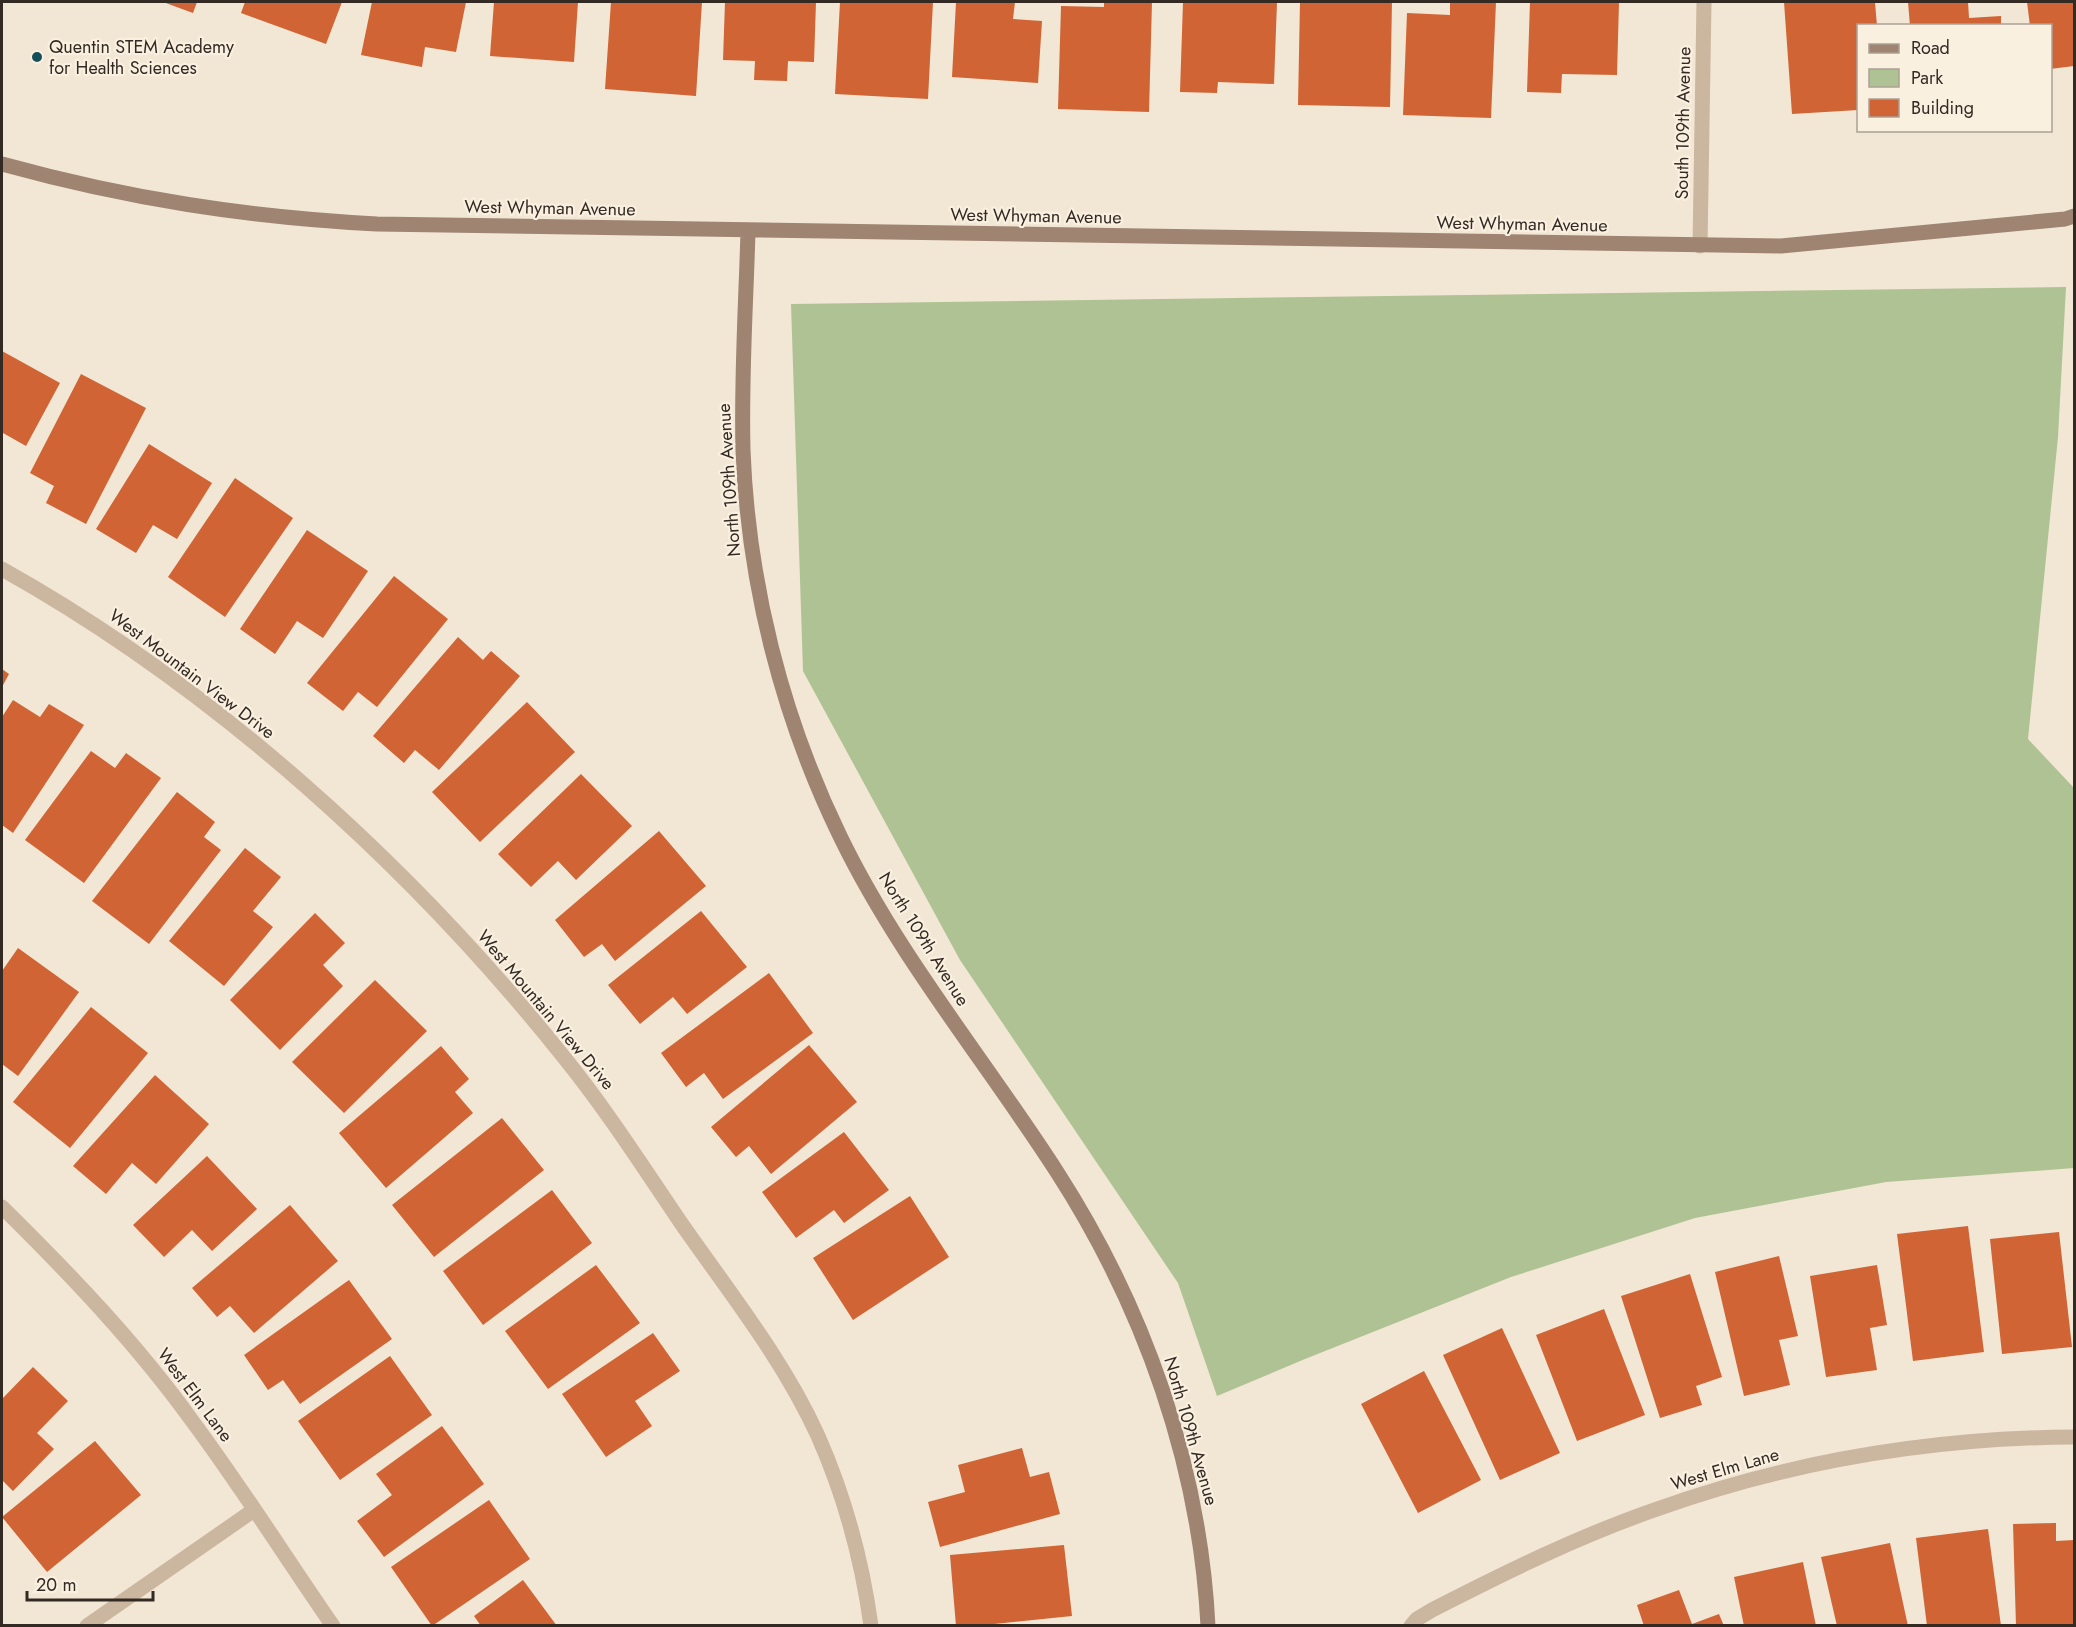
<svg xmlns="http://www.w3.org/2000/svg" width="2076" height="1627" viewBox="0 0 2076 1627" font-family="Jost,sans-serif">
  <rect width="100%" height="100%" fill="#f2e6d4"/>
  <path fill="#afc293" d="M2066,287L2058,437L2028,739L2074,788V1168L1886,1182L1695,1218L1511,1277L1305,1359L1217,1396L1178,1283L960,960L803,671L791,304Z"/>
  <path fill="#d06434" d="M163,2H197L193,13Z
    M245,2H342L326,44L241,13Z
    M372,2H466L456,52L425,47L422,67L361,55Z
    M494,2H578L574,62L490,56Z
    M611,2H702L696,96L605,89Z
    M725,2H816L814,62L788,61L787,81L754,80L755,61L723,60Z
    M840,2H933L928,99L835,94Z
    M956,2H1015L1013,19L1042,21L1038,83L952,77Z
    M1104,2H1152L1149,112L1058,109L1061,6L1104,7Z
    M1183,2H1277L1274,84L1218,82L1217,93L1180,92Z
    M1300,2H1392L1390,107L1298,105Z
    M1450,2H1496L1491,118L1403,115L1407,13L1450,15Z
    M1530,2H1619L1617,75L1562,74L1561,93L1527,92Z
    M1784,2H1875L1877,26H1858V110L1792,114Z
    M1908,2H1968L1969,18L2001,16V26H1910Z
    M2027,2H2074V66L2050,69V26H2030Z
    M2,351L60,383L26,446L3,433L2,436Z
    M81,374L146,408L86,524L46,503L54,486L30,473Z
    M149,444L212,483L177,539L153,525L136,553L96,529Z
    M235,478L293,518L225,617L168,577Z
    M307,530L368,571L323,638L297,621L275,654L240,629Z
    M394,576L448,619L377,707L358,692L343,711L307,683Z
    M458,637L483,660L491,651L520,676L439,770L415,750L404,763L373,736Z
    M2,669L9,674L2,687Z
    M13,700L40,717L49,704L84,725L13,833L2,825V717Z
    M527,702L575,752L480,842L432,792Z
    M91,751L115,768L126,753L161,778L84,883L25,840Z
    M581,774L632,826L576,880L558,861L531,887L498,854Z
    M177,792L215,822L204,837L221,850L149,944L92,901Z
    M659,831L706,886L615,961L602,944L584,957L555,920Z
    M245,848L281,877L253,911L273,927L224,986L169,941Z
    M701,911L747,967L687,1014L673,997L640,1024L608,985Z
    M315,913L345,943L323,965L343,986L280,1050L230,1000Z
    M18,948L79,992L18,1076L2,1064V971Z
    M769,973L813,1033L723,1099L704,1073L686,1087L661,1053Z
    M375,980L427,1031L344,1113L292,1062Z
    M91,1007L148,1053L70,1148L13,1102Z
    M809,1045L857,1102L771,1174L749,1146L736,1157L711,1127Z
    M441,1046L469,1079L455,1092L473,1113L386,1188L339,1133Z
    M155,1075L209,1124L156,1184L132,1163L106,1194L73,1166Z
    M502,1118L544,1170L434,1257L392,1205Z
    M844,1132L889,1190L844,1223L834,1210L796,1238L762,1192Z
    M207,1156L257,1209L212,1251L192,1230L164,1257L133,1225Z
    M552,1190L592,1243L483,1325L443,1271Z
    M910,1196L949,1257L853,1320L813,1258Z
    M290,1205L338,1261L254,1333L230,1306L217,1317L192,1288Z
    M1968,1226L1984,1352L1913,1361L1897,1234Z
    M2059,1232L2072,1347L2002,1354L1990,1239Z
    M1779,1256L1798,1336L1779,1340L1790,1385L1744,1396L1715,1272Z
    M596,1265L640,1323L548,1389L505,1331Z
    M1877,1265L1887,1325L1870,1328L1877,1370L1826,1377L1810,1276Z
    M1690,1274L1722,1377L1696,1386L1702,1405L1660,1418L1621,1296Z
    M349,1280L392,1339L300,1404L283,1380L268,1390L244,1355Z
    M1604,1309L1645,1415L1577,1441L1536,1335Z
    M1502,1328L1560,1453L1500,1480L1443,1355Z
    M653,1333L680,1371L635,1401L652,1426L606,1457L562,1394Z
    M390,1356L432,1415L340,1480L298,1421Z
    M33,1367L68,1401L37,1433L54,1449L13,1491L2,1480V1399Z
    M1424,1371L1481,1480L1418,1513L1361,1404Z
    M442,1426L484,1484L384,1557L357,1521L392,1495L376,1474Z
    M95,1441L141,1495L47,1572L2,1517Z
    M1022,1448L1030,1477L1049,1472L1060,1514L940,1547L928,1502L965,1492L958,1465Z
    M489,1500L530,1559L432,1626L391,1567Z
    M2056,1523V1541L2074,1540V1626H2016L2013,1524Z
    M1988,1529L2001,1626H1927L1916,1538Z
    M1890,1543L1908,1626H1837L1821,1557Z
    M1064,1545L1072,1616L975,1626H956L950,1555Z
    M1803,1562L1816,1626H1744L1734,1577Z
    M523,1580L557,1626H481L474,1616Z
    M1679,1590L1692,1624L1719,1614L1724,1626H1644L1637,1605Z"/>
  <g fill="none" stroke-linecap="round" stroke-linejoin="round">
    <path stroke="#cbb6a0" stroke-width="15" d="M1700,246L1704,2
      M2,569C215,688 411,866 563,1056C606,1109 643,1167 681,1223C729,1292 783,1359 818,1436C845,1497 862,1560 871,1626
      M2,1207C70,1274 137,1344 193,1422C242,1488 286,1558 333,1626
      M87,1626L254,1510
      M1411,1626L1417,1619L1432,1610C1506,1572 1581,1535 1660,1508C1793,1461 1934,1438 2074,1437"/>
    <path stroke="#9e8471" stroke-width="15" d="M2,164C129,199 246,217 377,224L1781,246L2065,219L2074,216
      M748,231C746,304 741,377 743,450C748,583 782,717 840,836C898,956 985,1060 1057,1172C1144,1307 1200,1465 1208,1626"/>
  </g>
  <circle fill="#174f58" stroke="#faf0e0" stroke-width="2" cx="37" cy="57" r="6"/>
  <g text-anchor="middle" stroke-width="4.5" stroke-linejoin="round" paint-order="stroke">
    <g font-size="18" fill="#342a24" stroke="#faf0e0" text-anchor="start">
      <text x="49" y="53">Quentin STEM Academy<tspan x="49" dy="21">for Health Sciences</tspan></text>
    </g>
    <g font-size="18" fill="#342a24" stroke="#faf0e0">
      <text transform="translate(1683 123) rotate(-89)" y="6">South 109th Avenue</text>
      <text transform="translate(550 208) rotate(1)" y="6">West Whyman Avenue</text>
      <text transform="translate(1036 216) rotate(1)" y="6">West Whyman Avenue</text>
      <text transform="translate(1522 224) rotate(1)" y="6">West Whyman Avenue</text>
      <text transform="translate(729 480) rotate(-94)" y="6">North 109th Avenue</text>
      <text transform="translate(192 674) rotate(37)" y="6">West Mountain View Drive</text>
      <text transform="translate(924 939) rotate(58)" y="6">North 109th Avenue</text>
      <text transform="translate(546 1010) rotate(50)" y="6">West Mountain View Drive</text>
      <text transform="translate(195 1395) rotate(53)" y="6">West Elm Lane</text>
      <text transform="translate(1191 1431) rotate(74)" y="6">North 109th Avenue</text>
      <text transform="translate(1725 1469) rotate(-16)" y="6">West Elm Lane</text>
    </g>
  </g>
  <rect width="2076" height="1627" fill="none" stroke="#342a24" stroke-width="6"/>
  <rect x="1857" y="24" width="195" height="108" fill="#faf0e0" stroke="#aba195" stroke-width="1.5"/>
  <rect x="1869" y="44" width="30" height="9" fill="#9e8471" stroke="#aba195" stroke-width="1.5"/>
  <text x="1911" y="54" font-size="18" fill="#342a24">Road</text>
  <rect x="1869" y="69" width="30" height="18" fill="#afc293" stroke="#aba195" stroke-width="1.5"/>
  <text x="1911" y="84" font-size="18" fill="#342a24">Park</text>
  <rect x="1869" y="99" width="30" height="18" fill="#d06434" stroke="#aba195" stroke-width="1.5"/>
  <text x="1911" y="114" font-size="18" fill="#342a24">Building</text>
  <path d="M27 1591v9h126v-9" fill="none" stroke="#342a24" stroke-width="3"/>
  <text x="36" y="1591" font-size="18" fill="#342a24" stroke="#faf0e0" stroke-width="4.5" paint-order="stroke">20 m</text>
</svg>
